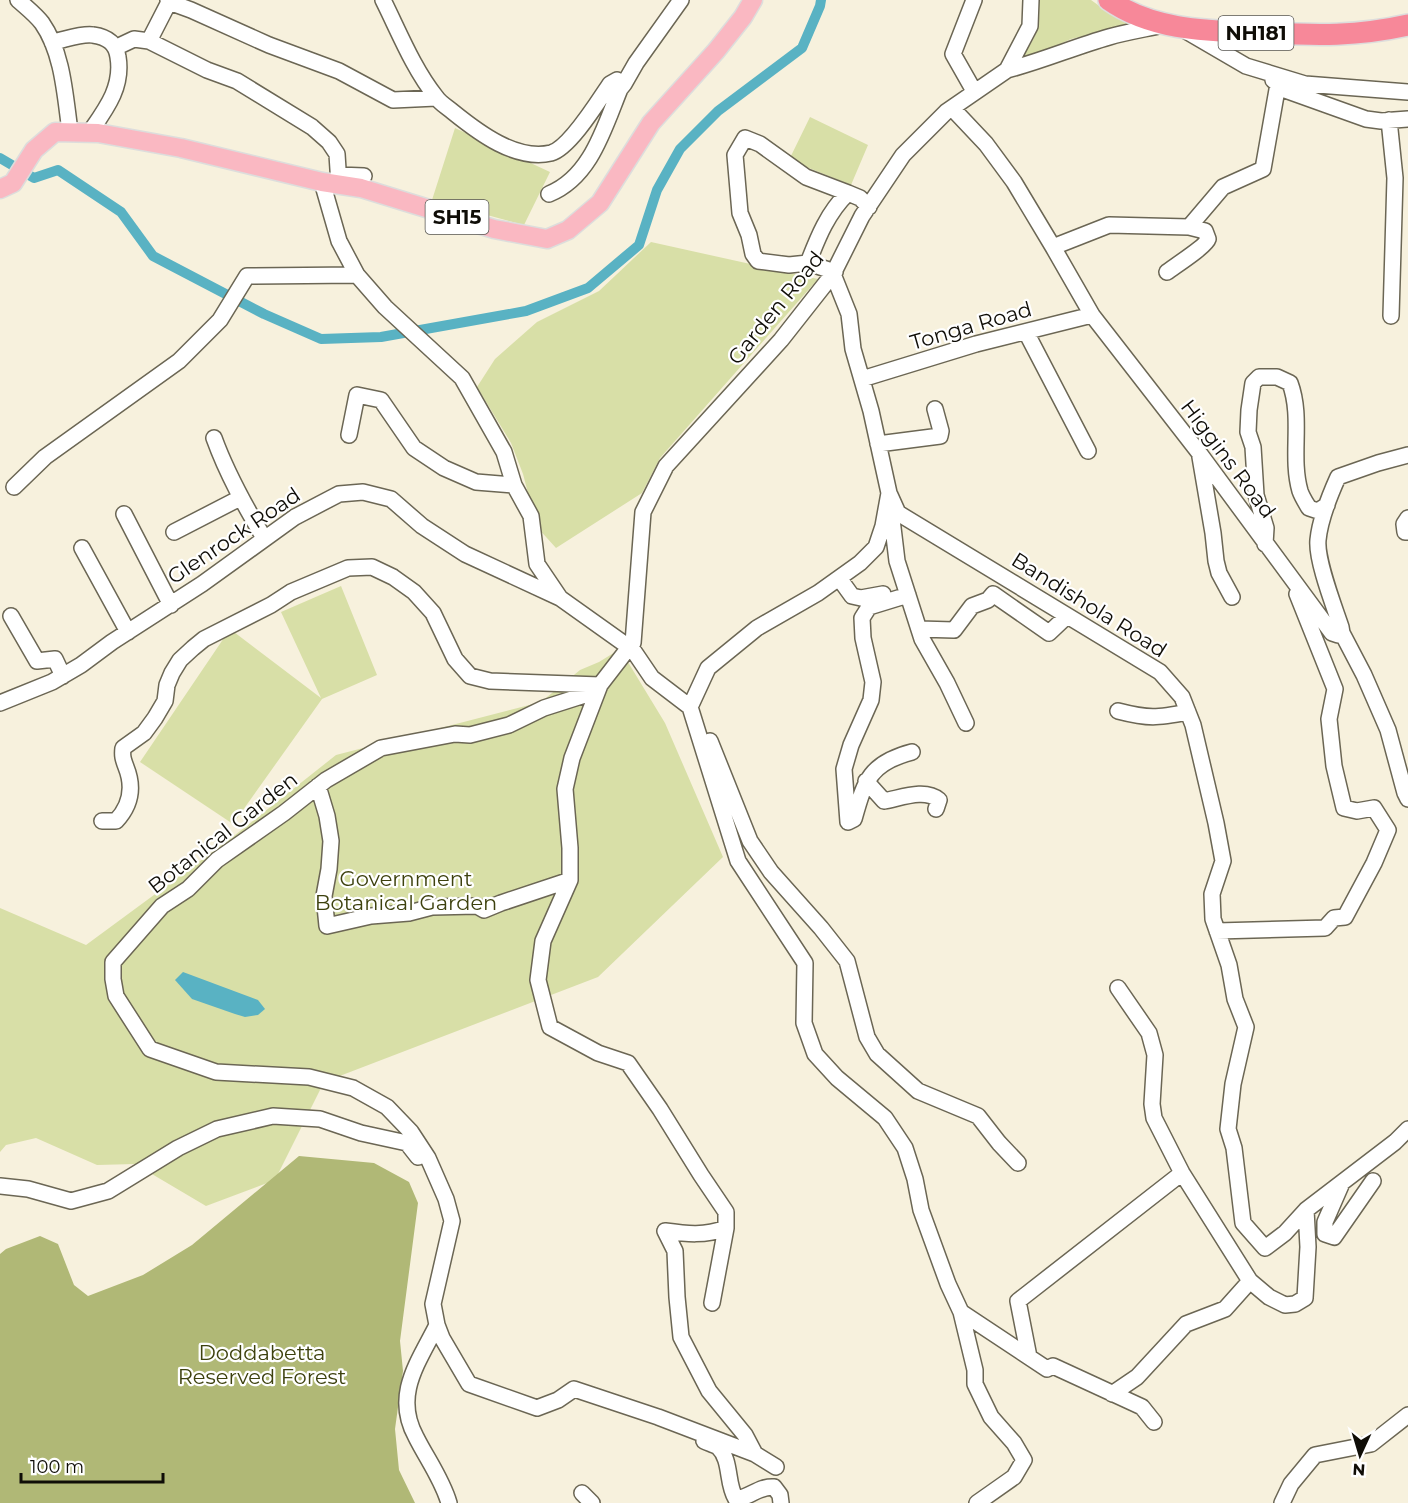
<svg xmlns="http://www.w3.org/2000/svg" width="1408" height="1503" viewBox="0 0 1408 1503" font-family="Montserrat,sans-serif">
  <rect width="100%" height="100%" fill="#f7f1dd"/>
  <path fill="#d8dfa7" d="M1039,0H1091L1112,15L1133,24L1071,39L1015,64C1035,41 1041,31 1039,0Z
    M810,117L868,145L851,185L789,160Z
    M455,128L550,172L524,225L432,200Z
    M651,242L818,279L660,458L642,493L556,548L537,527L523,474L511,443L477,387L495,359L537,322L599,291Z
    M341,586L377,675L322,699L233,824L140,762L230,629L321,698L281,612Z
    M620,649L665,723L723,857L598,977L324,1082L275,1180L206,1206L135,1164L97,1165L36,1138L6,1145L0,1152V908L86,945L230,839L336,755L541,702L580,670L599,662Z"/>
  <path fill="#b0b876" d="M299,1156L374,1163L409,1182L418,1203L400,1341L403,1371L395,1429L399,1470L415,1503H0V1254L6,1249L40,1236L58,1244L74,1285L88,1296L143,1275L192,1245Z"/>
  <path fill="#59b2c3" d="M183,972L258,1000L265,1009L258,1015L245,1017L235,1014L192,999L175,980Z"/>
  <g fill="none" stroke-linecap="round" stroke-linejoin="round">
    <path stroke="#59b2c3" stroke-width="10" d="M0,158L34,178L58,170L121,212L153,256L264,314L321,339L381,337L526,311L588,288L639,245L657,190L680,149L718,111L802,48L820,6L821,0"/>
    <g stroke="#6b6654" stroke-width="18">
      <path id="minor" d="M18,0C26,7 36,15 42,23C63,53 65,96 70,131
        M168,0L169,2L191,10L269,45L339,71L393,100L436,98
        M383,0C399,32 413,68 436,97C440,103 447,107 453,112C479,133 516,161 551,153C570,148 599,100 610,84L617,80L624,84L620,89C604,128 591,177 549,194
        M1186,31L1246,66L1305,84L1408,92
        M149,41L169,2
        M52,42C64,40 82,33 93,35C107,37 116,43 118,57C123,87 106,109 90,132
        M117,47L134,39L149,41L207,70L237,81L312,127L329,142L337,154L339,185
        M1007,70C1042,61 1074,47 1109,37C1126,32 1145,29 1163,25
        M1273,80L1285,90L1366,119L1381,121L1408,119
        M624,84L636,63L681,0
        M974,91L953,54L974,0
        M952,108L986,144L1014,182L1053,247L1092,315L1200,454L1332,633L1338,635L1342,633L1341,627C1334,606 1316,560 1318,540C1320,519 1329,497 1338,477L1378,463L1408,455
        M1389,120L1395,178L1391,316
        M338,175L364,176
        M322,182L339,241L357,275L385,307L462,378L504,452L514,485L531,516L537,564L560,598L626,645
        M1189,227L1223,187L1263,169L1278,84
        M1053,247L1109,225L1189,227L1205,231L1208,239C1206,246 1175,266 1167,272
        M808,263L789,265L758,261L753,254L749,235L740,213L735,155L745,138L760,144L806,177L848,193
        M835,272L808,263C818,237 828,212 848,193L860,198L869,207
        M833,274L849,314L853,349L871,411L889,493L898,513L1160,672L1182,697L1193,725L1216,823L1223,861L1212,894L1213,919L1229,965L1235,999L1246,1027L1233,1084L1228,1129L1234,1148L1243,1223L1265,1248L1285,1233L1306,1210L1395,1142L1408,1129
        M1026,332L1088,451
        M862,379L976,344L1092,315
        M349,435L357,395L381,400L414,448L444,468L476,482L514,485
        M214,438C227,474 245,506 264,538
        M878,444L940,436L941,431L935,409
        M1200,457L1213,533L1216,561L1219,573L1232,597
        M14,487L45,457L179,361L220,320L247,276L357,275
        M891,511L897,561L922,639L947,683L966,723
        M124,514L171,605
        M1408,518L1404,524L1405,532H1408
        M174,532L240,498
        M1265,544L1266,528L1256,495L1253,447L1248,432L1249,410L1253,383L1259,377H1277L1290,383C1303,418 1290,456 1300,491C1302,497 1306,503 1309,508L1318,511L1327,505
        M82,548L128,632
        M839,578L852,596L861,598L883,594
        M11,616L37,661L55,659L63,676
        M919,629L954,630L972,606L988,600L993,594L1049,633L1067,616
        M1342,633L1364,675L1388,730L1405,793L1408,799
        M633,643L643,512L666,466L781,340L833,274L862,216L903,155L946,112L1007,70L1030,26L1031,0
        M627,650L600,685L591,693L544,708L509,725L470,735L455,734L381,748L326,780L284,813L217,860L188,889L162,906L113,962V979L116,996L150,1049L216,1072L309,1077L353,1088L387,1107L411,1132L428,1158L446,1199L452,1221L433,1304L437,1325L442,1338L469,1384L537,1408L558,1400L574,1389L658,1417L755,1454L776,1467
        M633,650L652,678L690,707L738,861L805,963L804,1023L815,1054L837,1078L885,1118L905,1148L915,1179L921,1210L948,1284L961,1312L975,1370V1384L991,1417L1014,1443L1024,1460L1014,1477L977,1503
        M0,703L52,682L81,665L112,642L202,584L295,517L339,494L363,492L391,499L422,526L465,554L560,598
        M690,707L708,668L757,628L818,593L860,563L876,547L883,526L889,493
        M1118,711C1149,719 1157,718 1188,712
        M710,741L750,841L771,872L821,928L847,961L867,1037L877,1054L918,1091L978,1116L999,1143L1018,1163
        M866,781L884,801C901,798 925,788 939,800L936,809
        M318,786L327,816L331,841L329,869L324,896L327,926L371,916L409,913L432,907L477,906L484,910L501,903L570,880V848L565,789L572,758L600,685
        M102,821H116C131,805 134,787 126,767C123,759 122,756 123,748L144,733L155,718L165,701L167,685L172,673L180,660L193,648L204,639L271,605L291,592L348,568L372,567L393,577L414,592L433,613L455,659L470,676L490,681L600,685
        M848,822L844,769L851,745L871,700L873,682L863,638L862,618L869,607L908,595
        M848,822L854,819C865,780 870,763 912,752
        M570,880L543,941L538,980L550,1027L598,1053L628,1063L660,1109L701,1175L726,1212V1228C705,1236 687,1234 665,1231
        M1217,931L1325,928L1334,918L1345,917L1374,863L1388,830L1374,808L1357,811L1344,808L1334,766L1329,719L1335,689L1297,594
        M1118,988L1149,1033L1155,1055L1152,1104L1154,1118L1182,1173L1250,1281L1269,1297L1285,1305L1295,1304L1305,1298L1308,1247L1306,1210
        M1342,1183L1325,1222V1234L1334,1237L1373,1181
        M0,1186L28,1189L71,1201L108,1191L178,1148L217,1129L273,1116L320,1119L361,1133L407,1143L418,1157
        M665,1231L675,1251L677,1297L681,1337L709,1391L745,1435L755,1454
        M712,1303L726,1228
        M961,1312L1047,1369L1053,1366L1142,1407L1154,1422
        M437,1325C418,1363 393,1395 416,1437C427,1459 442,1479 449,1503
        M1029,1357L1018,1301L1182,1173
        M1112,1394L1137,1377L1186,1324L1225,1309L1250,1281
        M704,1441C708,1443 715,1445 718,1447C732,1460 726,1484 736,1499C751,1497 759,1486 774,1487L780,1495L781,1503
        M582,1493L592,1503
        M1282,1503L1291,1484L1315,1455L1371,1444L1408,1415"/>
    </g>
    <g stroke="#dddddc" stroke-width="21">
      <path id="major" d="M0,189L13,183L34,150L55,132L98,133L181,148L322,182L361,188L494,229L547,239L568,230L600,203L651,123L716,51L743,17L753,0"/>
    </g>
    <g stroke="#dddddc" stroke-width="24">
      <path id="highway" d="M1109,0C1153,31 1210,31 1261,33C1314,35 1355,37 1408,25"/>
    </g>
    <use href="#minor" stroke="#fff" stroke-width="15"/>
    <use href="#major" stroke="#fab8c2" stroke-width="18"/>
    <use href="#highway" stroke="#f78899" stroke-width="21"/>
  </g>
  <g text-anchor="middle" stroke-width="4.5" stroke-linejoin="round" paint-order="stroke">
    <g fill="#fff" stroke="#575651" stroke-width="1.5">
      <rect x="1218.5" y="16" width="75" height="34" rx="4.5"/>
      <rect x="425.5" y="200" width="63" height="34" rx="4.5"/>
    </g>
    <g font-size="20" font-weight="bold" fill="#0f0d07">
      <text x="1256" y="40">NH181</text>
      <text x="457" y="224">SH15</text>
    </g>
    <g font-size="21" fill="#0f0d07" stroke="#fff">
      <text transform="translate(776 308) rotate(-51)" y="7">Garden Road</text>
      <text transform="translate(971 326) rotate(-16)" y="7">Tonga Road</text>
      <text transform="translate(1228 459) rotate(53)" y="7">Higgins Road</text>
      <text transform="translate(234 536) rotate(-34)" y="7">Glenrock Road</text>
      <text transform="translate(1089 605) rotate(32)" y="7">Bandishola Road</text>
      <text transform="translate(223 833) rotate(-38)" y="7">Botanical Garden</text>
    </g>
    <g font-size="21" fill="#3d410e" stroke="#fff">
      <text x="406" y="886">Government<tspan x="406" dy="24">Botanical Garden</tspan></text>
      <text x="262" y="1360">Doddabetta<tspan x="262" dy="24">Reserved Forest</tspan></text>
    </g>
  </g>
  <g transform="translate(1360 1455) rotate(184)" stroke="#ffffff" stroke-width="4.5" paint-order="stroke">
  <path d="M0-4.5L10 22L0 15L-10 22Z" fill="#0f0d07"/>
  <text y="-9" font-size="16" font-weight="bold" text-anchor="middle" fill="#0f0d07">N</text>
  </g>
  <path d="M21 1473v9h142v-9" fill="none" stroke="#0f0d07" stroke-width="3"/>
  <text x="30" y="1473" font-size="18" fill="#0f0d07" stroke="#ffffff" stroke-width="4.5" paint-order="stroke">100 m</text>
</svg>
